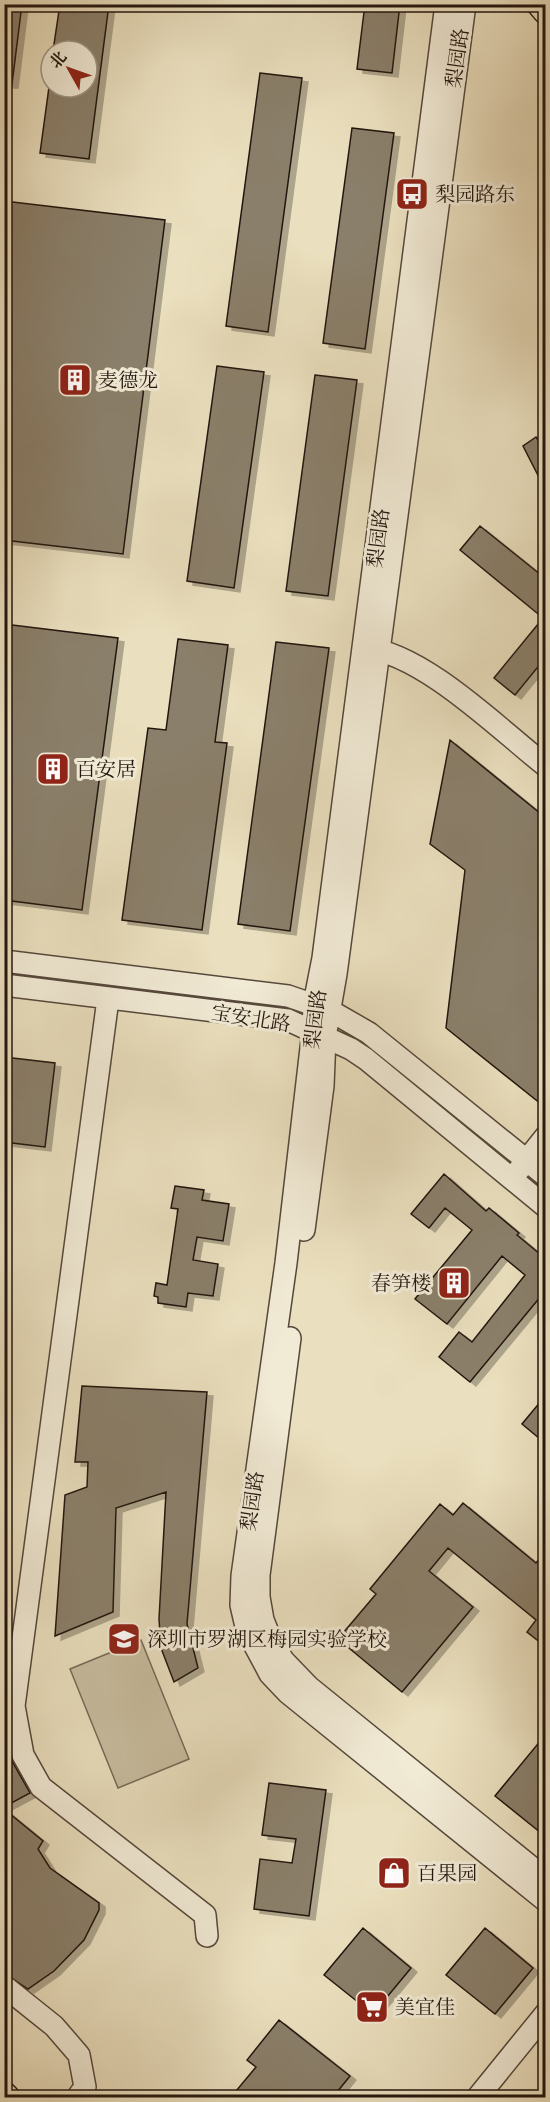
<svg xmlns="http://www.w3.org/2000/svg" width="550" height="2102" viewBox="0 0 550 2102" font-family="'EB Garamond','Noto Serif SC',serif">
  <defs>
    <filter id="shadow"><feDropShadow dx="6" dy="4" stdDeviation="0" flood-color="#0004"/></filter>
  </defs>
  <rect width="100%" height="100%" fill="#eadfbe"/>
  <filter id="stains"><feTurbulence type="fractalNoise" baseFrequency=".00333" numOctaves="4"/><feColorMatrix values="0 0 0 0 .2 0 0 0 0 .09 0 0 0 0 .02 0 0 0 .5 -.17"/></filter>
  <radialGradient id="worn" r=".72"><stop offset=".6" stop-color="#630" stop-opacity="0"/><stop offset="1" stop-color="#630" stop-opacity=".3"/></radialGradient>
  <path fill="#c8bda0" stroke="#766a58" stroke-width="1.5" d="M141,1640L189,1759L118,1788L70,1669Z"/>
  <path fill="#8a7f6a" stroke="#23160f" stroke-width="1.5" filter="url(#shadow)" d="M4,4H22L12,84H4Z
    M60,4H109L89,159L40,153L49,87H87V51H53Z
    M365,4H400L392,73L357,69Z
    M260,73L302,78L268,332L226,326Z
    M352,128L394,133L365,349L323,343Z
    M4,201L165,220L123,554L4,540Z
    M217,366L264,372L234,588L187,581Z
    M315,375L357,380L328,596L286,591Z
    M536,437L546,452V491L523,446Z
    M480,526L546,579V657L515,695L494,678L543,618L460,550Z
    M4,624L118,638L82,910L4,900Z
    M178,639L228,645L215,742L227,743L202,930L122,920L148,728L166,730Z
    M276,642L329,648L290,931L238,924Z
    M450,740L546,818V1108L446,1028L465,870L430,844Z
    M4,1057L55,1063L45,1147L4,1142Z
    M444,1174L486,1211L489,1208L519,1233L517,1235L546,1259V1290L470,1382L439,1357L459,1332L472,1342L525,1275L502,1256L447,1324L415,1299L472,1230L445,1208L429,1228L411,1214Z
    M175,1186L204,1190L202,1200L229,1204L223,1241L197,1237L193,1260L218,1264L213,1296L188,1293L186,1307L158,1303V1297L154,1296L156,1283L167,1285L178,1209L171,1208Z
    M82,1386L207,1392L187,1624L198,1668L174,1682L161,1648L159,1619L166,1492L116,1508L113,1612L55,1636L65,1495L87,1487L88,1462H75Z
    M546,1395V1444L522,1424Z
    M463,1503L536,1563L546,1551V1647L527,1632L536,1620L448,1548L429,1571L473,1607L402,1692L338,1639L376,1594L370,1589L440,1504L453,1515Z
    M4,1725L12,1761L30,1793L4,1807Z
    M546,1734V1837L495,1796Z
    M269,1783L326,1790L309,1916L254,1909L260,1859L292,1863L296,1839L262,1835Z
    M4,1809L43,1841L38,1849L50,1868L99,1903V1910L84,1940L54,1971L28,1989L4,1973Z
    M363,1928L411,1968L373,2014L324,1975Z
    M485,1928L533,1968L495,2014L446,1975Z
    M279,2020L350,2076L333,2097H231L256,2067L247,2060Z"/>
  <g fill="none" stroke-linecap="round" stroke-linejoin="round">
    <g stroke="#55483b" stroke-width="24">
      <path id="minor" d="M446,4L323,958L314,1004L313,1031L286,1263L242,1576L241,1605L247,1631L270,1674L288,1693L546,1901
        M365,648C423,653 500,730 546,766
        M4,961L288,996L329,1010L369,1033L546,1176
        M4,985L288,1020L351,1049L366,1059L546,1207
        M108,999L14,1706L23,1755L41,1787L205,1915L207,1936
        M518,1171L546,1136
        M304,1230L323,1086L325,1037L336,974L465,4
        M290,1338L259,1575V1597L263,1620L271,1640L283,1660L309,1687L546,1879
        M4,1986L54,2026L79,2055L85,2087L77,2098
        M477,2098L546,2013"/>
    </g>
    <g stroke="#23160f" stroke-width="30">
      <path id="major" d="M541,4L546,10
        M4,2096L6,2098"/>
    </g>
    <use href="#minor" stroke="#f1ead5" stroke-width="21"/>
    <use href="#major" stroke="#eadfbe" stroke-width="27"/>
  </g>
  <defs>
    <g id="bus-square" transform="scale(1.725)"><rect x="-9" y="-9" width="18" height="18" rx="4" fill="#8f2418" stroke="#f1ead5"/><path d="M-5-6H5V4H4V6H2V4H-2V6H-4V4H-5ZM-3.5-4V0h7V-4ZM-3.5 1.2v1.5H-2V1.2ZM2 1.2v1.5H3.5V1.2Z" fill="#fff"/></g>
    <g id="building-square" transform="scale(1.725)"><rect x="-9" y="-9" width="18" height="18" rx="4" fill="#8f2418" stroke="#f1ead5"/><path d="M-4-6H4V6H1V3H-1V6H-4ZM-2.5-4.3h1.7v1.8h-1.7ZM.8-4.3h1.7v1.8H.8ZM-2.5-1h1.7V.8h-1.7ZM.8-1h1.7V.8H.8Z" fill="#fff"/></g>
    <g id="school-square" transform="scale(1.725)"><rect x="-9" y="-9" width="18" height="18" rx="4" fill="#8f2418" stroke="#f1ead5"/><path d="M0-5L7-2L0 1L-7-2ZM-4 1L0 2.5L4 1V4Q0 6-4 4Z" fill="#fff"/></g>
    <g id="shop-square" transform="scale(1.725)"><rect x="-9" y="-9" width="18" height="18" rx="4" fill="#8f2418" stroke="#f1ead5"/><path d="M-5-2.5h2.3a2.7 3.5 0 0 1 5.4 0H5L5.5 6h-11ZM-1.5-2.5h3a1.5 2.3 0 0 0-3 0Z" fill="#fff"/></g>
    <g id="supermarket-square" transform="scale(1.725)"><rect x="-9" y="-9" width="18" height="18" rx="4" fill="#8f2418" stroke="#f1ead5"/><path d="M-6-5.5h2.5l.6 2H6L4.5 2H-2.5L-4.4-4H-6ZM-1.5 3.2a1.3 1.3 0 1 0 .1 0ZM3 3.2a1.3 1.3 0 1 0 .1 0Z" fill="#fff"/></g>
  </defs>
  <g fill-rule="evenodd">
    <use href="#bus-square" x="412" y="194"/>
    <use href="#building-square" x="75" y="380"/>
    <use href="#building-square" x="53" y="769"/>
    <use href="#building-square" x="454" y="1283"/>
    <use href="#school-square" x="124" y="1639"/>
    <use href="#shop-square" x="394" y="1873"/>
    <use href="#supermarket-square" x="372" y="2007"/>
  </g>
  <g text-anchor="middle" stroke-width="6" stroke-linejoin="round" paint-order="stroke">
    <g font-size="20" fill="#23160f" stroke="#f1ead5">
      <text transform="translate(457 58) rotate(-82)" y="7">梨园路</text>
      <text transform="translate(378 538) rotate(-83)" y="7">梨园路</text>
      <text transform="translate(251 1018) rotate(9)" y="7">宝安北路</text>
      <text transform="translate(315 1019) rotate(-83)" y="7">梨园路</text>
      <text transform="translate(252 1501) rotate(-82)" y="7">梨园路</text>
    </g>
    <g font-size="20" fill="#23160f" stroke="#f1ead5" text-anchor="start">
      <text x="435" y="201">梨园路东</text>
      <text x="98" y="387">麦德龙</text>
      <text x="76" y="776">百安居</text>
      <text x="431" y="1290" text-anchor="end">春笋楼</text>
      <text x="147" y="1646">深圳市罗湖区梅园实验学校</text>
      <text x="417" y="1880">百果园</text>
      <text x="395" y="2014">美宜佳</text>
    </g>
  </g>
  <rect width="550" height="2102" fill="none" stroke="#eadfbe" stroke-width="24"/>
  <rect x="6" y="6" width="538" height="2090" fill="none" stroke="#23160f" stroke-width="3"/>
  <rect x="12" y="12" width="526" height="2078" fill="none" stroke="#23160f" stroke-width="1.5"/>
  <g transform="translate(69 69) rotate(310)"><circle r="28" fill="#f1ead5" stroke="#9f9586" stroke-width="1.5"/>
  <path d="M0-4.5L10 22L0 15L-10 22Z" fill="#8f2418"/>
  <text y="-9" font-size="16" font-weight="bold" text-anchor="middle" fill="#23160f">北</text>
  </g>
  <rect width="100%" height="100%" filter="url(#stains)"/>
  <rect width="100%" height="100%" fill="url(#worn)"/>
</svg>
